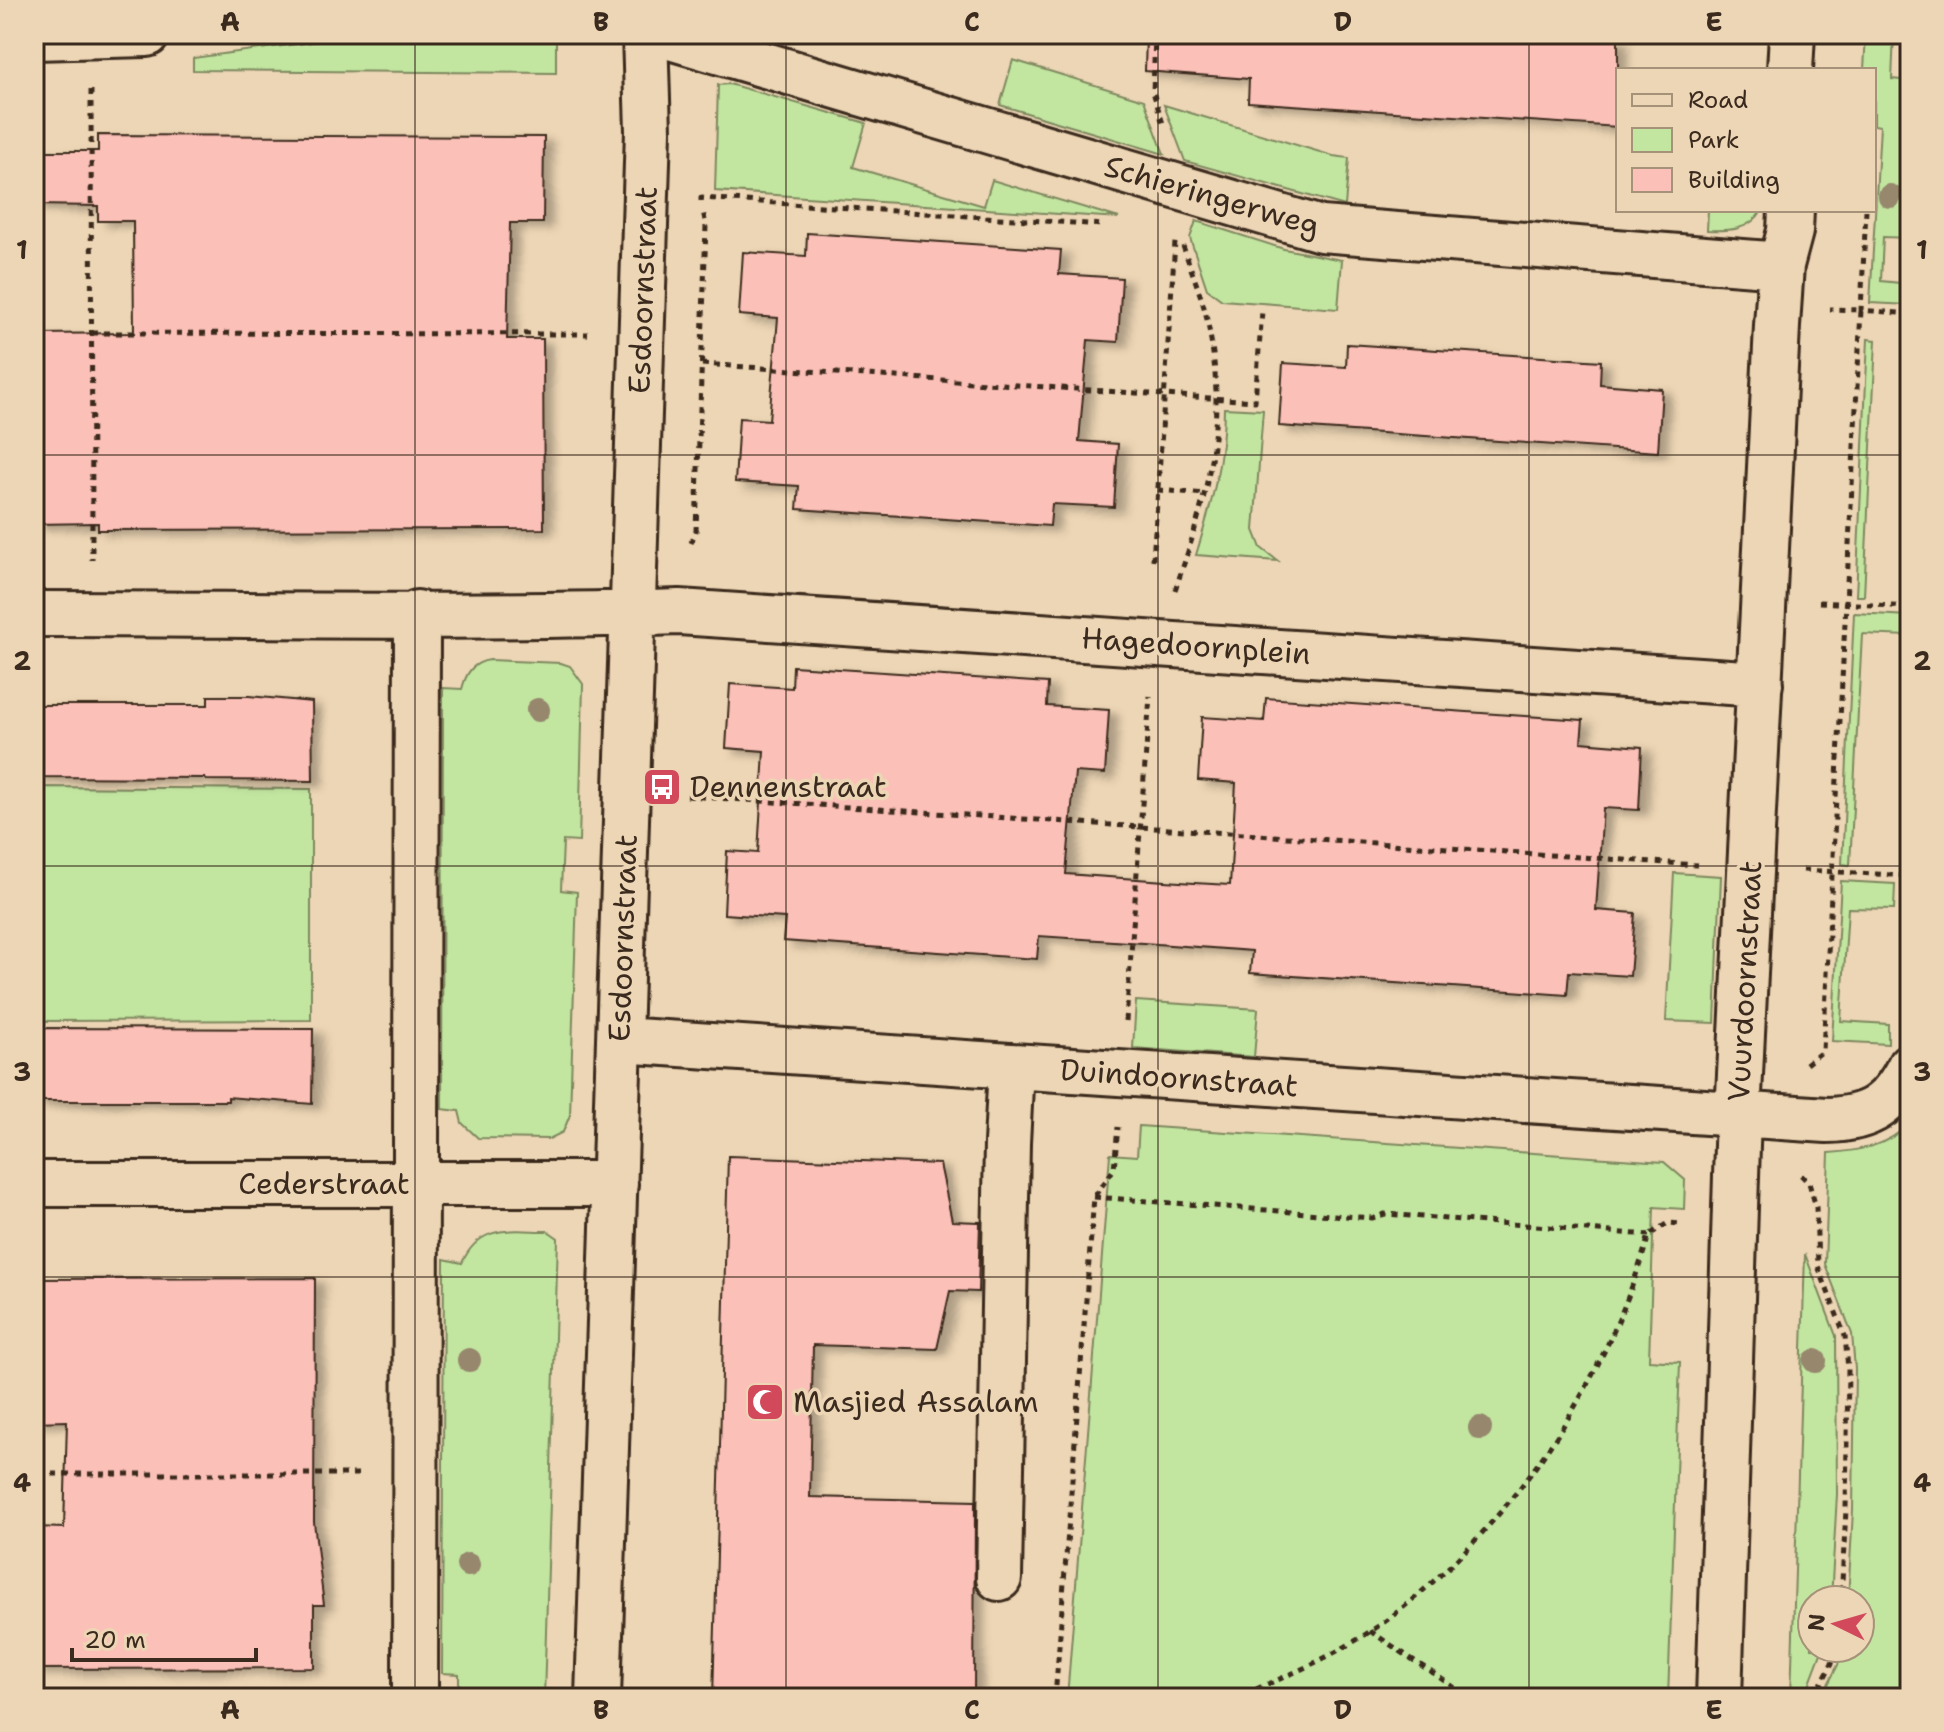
<svg xmlns="http://www.w3.org/2000/svg" width="1944" height="1732" viewBox="0 0 1944 1732" font-family="'Shantell Sans',sans-serif">
  <defs>
    <filter id="shadow"><feDropShadow dx="9" dy="5" stdDeviation="4" flood-color="#0004"/></filter>
  </defs>
  <rect width="100%" height="100%" fill="#edd6b5"/>
  <filter id="ink" filterUnits="userSpaceOnUse"><feTurbulence type="fractalNoise" baseFrequency=".0125" numOctaves="2"/><feDisplacementMap in="SourceGraphic" scale="16" xChannelSelector="R" yChannelSelector="G"/><feConvolveMatrix kernelMatrix="1 2 1 2 8 2 1 2 1" color-interpolation-filters="sRGB"/></filter>
  <g filter="url(#ink)">
    <path fill="#c2e6a0" stroke="#7e885f" stroke-width="2" d="M372,34H480L556,40V73L193,70V58Z
      M1866,34H1910L1894,35L1892,79L1910,81V238L1883,237L1881,281L1910,284V305L1870,303L1880,126L1874,125V70H1864Z
      M1013,60L1144,100L1164,154L1000,105Z
      M729,84L866,123L853,167L984,206L992,180L1119,218L715,191L718,85Z
      M1164,105L1333,156L1349,158L1345,206L1185,161Z
      M1708,210H1762C1750,231 1728,231 1707,230Z
      M1196,221L1284,249L1342,260L1338,309L1222,300L1207,289L1190,238Z
      M1868,339L1876,340L1864,596H1856Z
      M1224,408L1263,410L1254,530L1261,548L1278,561L1196,555C1211,506 1224,460 1224,408Z
      M1854,613L1910,616L1909,636L1862,634L1850,865L1842,864Z
      M490,660L561,663L570,666L583,684L579,842L563,841L561,890L577,892L570,1115L563,1132L549,1139L478,1138L462,1123L459,1111L442,1109L443,688L462,689C466,673 473,662 490,660Z
      M34,787L311,789V1020L34,1021Z
      M1674,873L1721,876L1715,1023L1666,1021Z
      M1841,881L1895,884L1894,909L1848,908L1841,1021L1888,1024V1044L1832,1041Z
      M1136,1001L1258,1009L1254,1057L1133,1048Z
      M1910,1123V1698H1821L1838,1665L1842,1648H1860V1600H1848L1853,1510L1855,1369L1852,1334L1825,1264L1829,1153C1859,1151 1888,1146 1910,1123Z
      M1139,1126L1664,1162L1685,1180L1684,1209L1654,1207L1649,1360L1680,1362L1668,1698H1067L1110,1154L1137,1156Z
      M548,1231L558,1238L544,1698H464L459,1689V1674L442,1673L444,1259L462,1263C480,1223 511,1231 548,1231Z
      M1805,1254L1836,1336L1837,1494L1831,1600H1812V1648H1823L1804,1698H1791Z"/>
    <path fill="#fbc0b7" stroke="#3b2a1e" stroke-width="2" filter="url(#shadow)" d="M1146,34H1534L1618,39V127L1248,102L1249,79L1145,71Z
      M98,135L544,137L543,223H510L507,339H543L544,529L98,530V523L34,524L36,334L134,333L133,221H98V206L34,205V151H98Z
      M807,233L1061,250L1059,274L1122,278L1118,342L1088,340L1079,441L1118,444L1114,507L1052,504L1050,526L797,509L799,486L735,482L739,418L769,420L778,318L739,315L743,252L806,256Z
      M1347,344L1601,361L1600,384L1662,389L1658,452L1279,426L1283,363L1346,367Z
      M793,666L1048,683L1047,706L1109,710L1105,774L1075,772L1066,874L1194,883L1230,885L1236,783L1198,780L1202,717L1264,721L1266,698L1583,720L1581,742L1642,747L1639,810L1603,808L1596,910L1635,913L1630,976L1569,972L1567,995L1250,973L1252,951L1143,943L1039,936L1037,959L783,941L785,918L724,914L727,851L758,853L764,751L726,748L730,684L792,688Z
      M208,696H249L312,702L313,781L206,780L205,778L34,777V705H208Z
      M34,1028L313,1029L312,1104L228,1097V1101H34Z
      M728,1156L940,1164L952,1221L980,1222L978,1292L950,1291L937,1349L813,1345L810,1497L975,1501L974,1698H713Z
      M315,1278L314,1522L324,1605H314V1668L34,1669V1527L64,1528L67,1421L34,1422V1279Z"/>
    <g fill="none" stroke-linecap="round" stroke-linejoin="round">
      <g stroke="#3b2a1e" stroke-width="50">
        <path id="minor" d="M660,34L1321,229L1781,265
          M34,37L147,34
          M1790,70L1792,34
          M34,614C249,614 464,619 679,612L1760,684
          M620,1040L1827,1120C1870,1119 1891,1105 1910,1066
          M34,1184H615
          M999,1578L1007,1143L1011,1067
          M415,1698L417,613
          M598,1698L648,131L645,34
          M1719,1698L1738,1115L1777,326L1781,265L1790,231L1791,210"/>
      </g>
      <path stroke="#3b2a1e" stroke-width="5" stroke-dasharray="6 6" stroke-linecap="butt" d="M1155,34L1153,92L1164,127
        M572,42V34
        M91,90L92,560
        M701,201V198L1103,225
        M1866,210L1861,310L1910,314
        M92,333L588,334
        M702,364L1255,401L1262,311
        M1158,490L1206,494
        M691,543L696,531L706,225L703,211
        M1153,560L1175,242
        M1175,590C1209,493 1230,414 1205,311C1199,289 1190,267 1183,246
        M1819,602L1910,607
        M687,796L1697,865
        M1803,870L1910,876
        M1126,1021L1150,696
        M1806,1064L1823,1051L1861,310L1830,309
        M1801,1175L1809,1183L1816,1207L1818,1266L1845,1336L1848,1369L1846,1510L1841,1600
        M1094,1197L1372,1218L1385,1214L1649,1235
        M40,1474H362
        M1370,1631L1470,1698
        M1055,1698L1094,1197L1114,1169L1118,1127
        M1234,1698C1289,1676 1344,1652 1391,1617C1515,1521 1605,1385 1649,1235L1668,1223L1682,1224
        M1814,1698L1832,1663L1835,1648"/>
      <use href="#minor" stroke="#edd6b5" stroke-width="44"/>
    </g>
    <g fill="#96876d">
      <circle cx="1890" cy="196" r="12"/>
      <circle cx="538" cy="710" r="12"/>
      <circle cx="469" cy="1360" r="12"/>
      <circle cx="1815" cy="1361" r="12"/>
      <circle cx="1480" cy="1428" r="12"/>
      <circle cx="468" cy="1565" r="12"/>
    </g>
  </g>
  <path fill="none" stroke="#3b2a1e" stroke-width="2" stroke-opacity="0.55" d="M415,34V1698M786,34V1698M1158,34V1698M1529,34V1698M34,455H1910M34,866H1910M34,1277H1910"/>
  <defs>
    <g id="bus-square" transform="scale(2)"><rect x="-9" y="-9" width="18" height="18" rx="4" fill="#d1495b" stroke="#edd6b5"/><path d="M-5-6H5V4H4V6H2V4H-2V6H-4V4H-5ZM-3.5-4V0h7V-4ZM-3.5 1.2v1.5H-2V1.2ZM2 1.2v1.5H3.5V1.2Z" fill="#fff"/></g>
    <g id="mosque-square" transform="scale(2)"><rect x="-9" y="-9" width="18" height="18" rx="4" fill="#d1495b" stroke="#edd6b5"/><path d="M3.5-4.9A6 6 0 1 0 3.5 4.9A5 5 0 1 1 3.5-4.9Z" fill="#fff"/></g>
  </defs>
  <g fill-rule="evenodd">
    <use href="#bus-square" x="662" y="787"/>
    <use href="#mosque-square" x="765" y="1402"/>
  </g>
  <g text-anchor="middle" stroke-width="7" stroke-linejoin="round" paint-order="stroke">
    <g font-size="30" fill="#3b2a1e" stroke="#edd6b5">
      <text transform="translate(1212 196) rotate(16)" y="10">Schieringerweg</text>
      <text transform="translate(643 290) rotate(-88)" y="10">Esdoornstraat</text>
      <text transform="translate(1196 646) rotate(4)" y="10">Hagedoornplein</text>
      <text transform="translate(623 938) rotate(-88)" y="10">Esdoornstraat</text>
      <text transform="translate(1745 981) rotate(-87)" y="10">Vuurdoornstraat</text>
      <text transform="translate(1179 1078) rotate(4)" y="10">Duindoornstraat</text>
      <text x="324" y="1194">Cederstraat</text>
    </g>
    <g font-size="30" fill="#3b2a1e" stroke="#edd6b5" text-anchor="start">
      <text x="690" y="797">Dennenstraat</text>
      <text x="793" y="1412">Masjied Assalam</text>
    </g>
  </g>
  <rect width="1944" height="1732" fill="none" stroke="#edd6b5" stroke-width="88"/>
  <rect x="1616" y="68" width="260" height="144" fill="#edd6b5" stroke="#a69179" stroke-width="2"/>
  <rect x="1632" y="94" width="40" height="12" fill="#edd6b5" stroke="#a69179" stroke-width="2"/>
  <text x="1688" y="108" font-size="24" fill="#3b2a1e">Road</text>
  <rect x="1632" y="128" width="40" height="24" fill="#c2e6a0" stroke="#a69179" stroke-width="2"/>
  <text x="1688" y="148" font-size="24" fill="#3b2a1e">Park</text>
  <rect x="1632" y="168" width="40" height="24" fill="#fbc0b7" stroke="#a69179" stroke-width="2"/>
  <text x="1688" y="188" font-size="24" fill="#3b2a1e">Building</text>
  <g transform="translate(1836 1624) rotate(275)"><circle r="38" fill="#edd6b5" stroke="#a69179" stroke-width="2"/>
  <path d="M0-6L14 30L0 20L-14 30Z" fill="#d1495b"/>
  <text y="-12" font-size="22" font-weight="bold" text-anchor="middle" fill="#3b2a1e">N</text>
  </g>
  <path d="M72 1648v12h184v-12" fill="none" stroke="#3b2a1e" stroke-width="4"/>
  <text x="84" y="1648" font-size="24" fill="#3b2a1e" stroke="#edd6b5" stroke-width="6" paint-order="stroke">20 m</text>
  <rect x="44" y="44" width="1856" height="1644" fill="none" stroke="#3b2a1e" stroke-width="3"/>
  <g font-size="26" text-anchor="middle" font-weight="bold" fill="#3b2a1e">
    <text x="230" y="31">A</text>
    <text x="601" y="31">B</text>
    <text x="972" y="31">C</text>
    <text x="1343" y="31">D</text>
    <text x="1714" y="31">E</text>
    <text x="22" y="259">1</text>
    <text x="1922" y="259">1</text>
    <text x="22" y="670">2</text>
    <text x="1922" y="670">2</text>
    <text x="22" y="1081">3</text>
    <text x="1922" y="1081">3</text>
    <text x="22" y="1492">4</text>
    <text x="1922" y="1492">4</text>
    <text x="230" y="1719">A</text>
    <text x="601" y="1719">B</text>
    <text x="972" y="1719">C</text>
    <text x="1343" y="1719">D</text>
    <text x="1714" y="1719">E</text>
  </g>
</svg>
